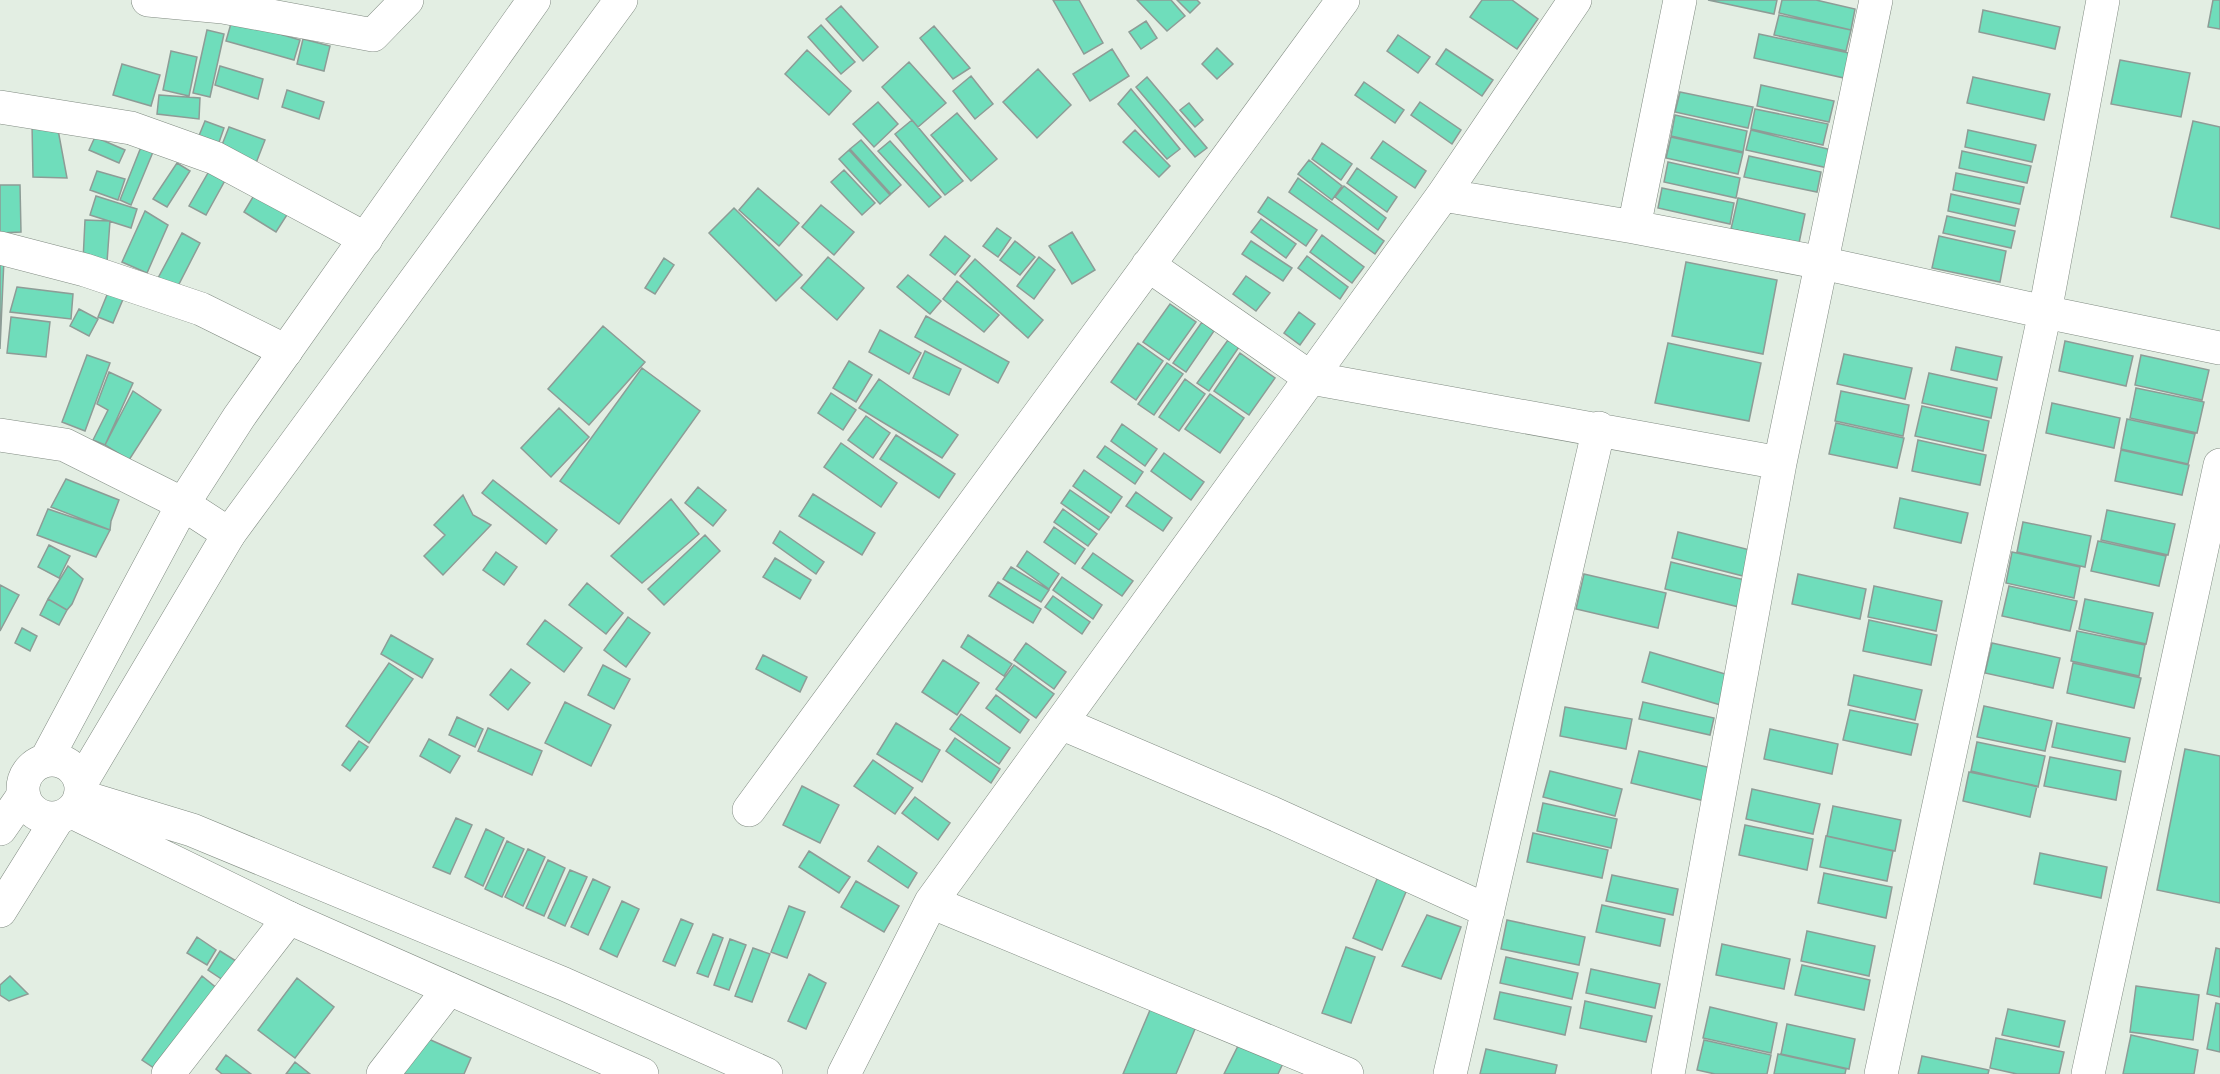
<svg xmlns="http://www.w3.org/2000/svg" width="2220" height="1074" viewBox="0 0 2220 1074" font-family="'Crimson Pro',serif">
  <rect width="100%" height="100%" fill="#e3eee3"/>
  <path fill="#6fddbb" stroke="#8d9c96" stroke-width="1.5" d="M1053,0H1079L1103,43L1084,54Z
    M1137,0H1171L1185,16L1167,31Z
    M1177,0H1197L1200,3L1190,13Z
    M1482,0H1512L1538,19L1517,49L1470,17Z
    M1708,0H1777L1774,14Z
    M1782,0H1816L1855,9L1851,30L1779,13Z
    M2213,0H2220V29L2208,27Z
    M841,6L878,47L863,61L826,19Z
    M1983,10L2060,27L2055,49L1979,32Z
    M1779,15L1851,30L1846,51L1774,35Z
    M232,20L300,40L294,60L226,41Z
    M1146,21L1157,38L1141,49L1129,32Z
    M821,25L855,62L841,74L808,37Z
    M934,26L970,68L953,79L920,38Z
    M207,30L224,34L210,97L193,93Z
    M1759,34L1849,53L1844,78L1754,58Z
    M1398,35L1430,57L1418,73L1387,51Z
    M303,39L330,46L324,71L297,64Z
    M1217,48L1233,64L1217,79L1202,64Z
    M1112,49L1129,76L1090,101L1073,74Z
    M1446,49L1493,80L1482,96L1436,64Z
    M807,50L851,91L829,115L785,74Z
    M171,51L197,57L189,96L163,90Z
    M2120,60L2190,73L2181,117L2111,104Z
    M909,62L946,103L918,127L882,87Z
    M122,64L160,75L151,106L113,95Z
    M220,66L263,79L258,99L215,85Z
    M1038,69L1071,105L1037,138L1003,102Z
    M971,76L993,104L975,119L953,91Z
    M1147,77L1207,148L1195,157L1136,87Z
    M1973,77L2050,94L2044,120L1967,103Z
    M1364,82L1404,110L1395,123L1355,95Z
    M1761,85L1834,101L1829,122L1757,106Z
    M1131,89L1180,149L1167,159L1118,104Z
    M287,90L324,102L319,119L282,107Z
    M1680,92L1753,107L1748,128L1675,112Z
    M159,95L200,98L199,119L157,114Z
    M878,102L898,124L874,147L853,124Z
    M1420,102L1461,130L1452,144L1411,115Z
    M1189,103L1203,120L1195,127L1180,110Z
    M1755,109L1828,124L1823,145L1751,129Z
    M957,113L997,159L971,181L931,135Z
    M1675,115L1747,131L1743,152L1671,136Z
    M56,119L67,178L33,177L32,123Z
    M912,120L963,181L945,195L895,134Z
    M205,121L224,128L216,151L196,143Z
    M2193,121L2220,127V229L2171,217Z
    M229,127L265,140L256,163L220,150Z
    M1135,130L1170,166L1159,177L1123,142Z
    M1751,130L1832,150L1828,168L1746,150Z
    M1968,130L2036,145L2032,162L1965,147Z
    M95,137L125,150L119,163L89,150Z
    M1671,137L1743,153L1738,174L1666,158Z
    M861,140L901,185L891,194L850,149Z
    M890,141L941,197L929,207L878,151Z
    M1383,141L1426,171L1415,188L1371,158Z
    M1322,143L1352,164L1341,180L1312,159Z
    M141,147L153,152L131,205L120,200Z
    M849,150L890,195L880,204L839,159Z
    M1962,151L2031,166L2027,183L1959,168Z
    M1749,156L1821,172L1817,192L1744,177Z
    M1309,160L1342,186L1332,200L1298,174Z
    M1668,162L1740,178L1736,198L1664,182Z
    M177,163L190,171L167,207L153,199Z
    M212,166L228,175L206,215L189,206Z
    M1357,168L1397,197L1387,212L1347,183Z
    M844,170L875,203L862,215L831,182Z
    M97,171L125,179L118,200L90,190Z
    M1956,173L2024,187L2020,204L1953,190Z
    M1298,178L1384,241L1375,254L1289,192Z
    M0,185H20L21,232L0,233Z
    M1344,186L1386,218L1378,230L1335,197Z
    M259,187L292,207L276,232L244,212Z
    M758,188L799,223L779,246L739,210Z
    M1662,188L1734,203L1730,224L1658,208Z
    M1951,194L2019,209L2015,226L1948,211Z
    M96,196L137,209L131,228L90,215Z
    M1268,197L1317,230L1306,246L1258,212Z
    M1738,198L1805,214L1799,243L1731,229Z
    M821,205L854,232L834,255L802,227Z
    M734,208L802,275L776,301L709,233Z
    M145,211L168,225L147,273L122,262Z
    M1947,216L2015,231L2011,248L1943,233Z
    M1261,219L1296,244L1286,258L1251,232Z
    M85,220L110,221L107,262L83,261Z
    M997,228L1011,238L998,257L983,246Z
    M1072,232L1095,270L1072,284L1049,246Z
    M182,233L200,243L176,290L157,280Z
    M1322,235L1364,267L1352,283L1310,252Z
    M945,236L970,256L955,275L930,255Z
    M1939,236L2006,251L2000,282L1932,268Z
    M1015,241L1035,257L1020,275L1000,260Z
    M1251,241L1292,268L1283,281L1242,254Z
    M1307,256L1348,287L1340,299L1298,268Z
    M828,257L864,288L837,320L801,288Z
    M1039,257L1055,270L1034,299L1017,286Z
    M664,258L674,265L655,294L645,288Z
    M0,259H4L0,349Z
    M975,259L1043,320L1028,338L960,276Z
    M1686,262L1777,280L1763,354L1672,336Z
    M908,275L941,301L930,314L897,287Z
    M1246,276L1270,293L1256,311L1233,294Z
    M957,281L999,315L984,332L943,299Z
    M111,285L126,292L113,323L98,317Z
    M17,287L73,294L71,319L10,312Z
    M1170,304L1196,322L1169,360L1143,342Z
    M79,309L98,319L89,336L70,326Z
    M1299,312L1315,324L1300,345L1284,333Z
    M926,316L1009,362L998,383L915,337Z
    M11,317L50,322L46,357L7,353Z
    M1202,322L1214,331L1186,372L1173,363Z
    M603,326L645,362L589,425L548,389Z
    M880,330L921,353L909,374L869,352Z
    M1228,340L1239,347L1209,391L1197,383Z
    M2065,341L2133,356L2126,386L2059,371Z
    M1138,343L1163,361L1136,400L1111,382Z
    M1668,343L1761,363L1749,421L1655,403Z
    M1956,347L2002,357L1997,380L1951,370Z
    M925,351L961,369L949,395L913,378Z
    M1240,353L1275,378L1249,415L1214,391Z
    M1844,354L1912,368L1905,399L1837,384Z
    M87,355L110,363L85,431L62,422Z
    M2141,355L2209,370L2202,400L2135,385Z
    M849,361L872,375L856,402L833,388Z
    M1167,363L1183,374L1154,415L1138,404Z
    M642,368L700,411L619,524L560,481Z
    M109,372L133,383L105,445L93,440L108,410L97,404Z
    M1929,373L1997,388L1991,418L1922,403Z
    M879,379L958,435L942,458L859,408Z
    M1185,379L1205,394L1179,431L1159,417Z
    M2136,388L2204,402L2197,433L2130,418Z
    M133,391L161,410L129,460L105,445Z
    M1841,391L1909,405L1903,436L1835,421Z
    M831,393L856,410L843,430L818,413Z
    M1210,394L1244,418L1220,453L1185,429Z
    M2052,403L2120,418L2114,448L2046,433Z
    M1922,406L1989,421L1983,451L1915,436Z
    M559,408L589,437L551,477L521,448Z
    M866,416L890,433L873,458L848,440Z
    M2127,419L2195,434L2188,464L2121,449Z
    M1836,423L1904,438L1897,468L1829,454Z
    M1122,424L1157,449L1145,466L1111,441Z
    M896,435L955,474L939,498L880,459Z
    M1918,440L1986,455L1980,485L1912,471Z
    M841,443L897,483L881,507L824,467Z
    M1105,446L1143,472L1135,484L1097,457Z
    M2121,450L2189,465L2182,495L2115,481Z
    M1164,453L1204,482L1191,500L1151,471Z
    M1084,470L1122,497L1111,513L1073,486Z
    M66,479L119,500L111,521L110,530L51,507Z
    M493,480L557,530L546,544L482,493Z
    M698,487L726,510L713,526L685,503Z
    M1070,490L1109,517L1099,530L1061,503Z
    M1136,492L1172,518L1163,531L1126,506Z
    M813,494L875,533L862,555L799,516Z
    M463,495L473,515L491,525L443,575L424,556L445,535L434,525Z
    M1900,498L1968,513L1961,543L1894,528Z
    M671,499L699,534L642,583L611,556Z
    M48,509L110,530L96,557L37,535Z
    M1063,509L1097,534L1088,546L1054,522Z
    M2107,510L2175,524L2168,555L2101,540Z
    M2023,522L2091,536L2085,567L2017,552Z
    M1054,527L1085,549L1075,564L1044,542Z
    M780,531L824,562L816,574L773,543Z
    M1678,532L1754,551L1747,577L1672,558Z
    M705,535L720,551L664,605L648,589Z
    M2098,541L2166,556L2159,586L2091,571Z
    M49,545L70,556L59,578L38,567Z
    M1027,551L1059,574L1049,589L1017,566Z
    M496,552L517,567L504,585L483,570Z
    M2012,552L2080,567L2074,598L2006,583Z
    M1093,553L1133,581L1122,596L1082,568Z
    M775,558L811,580L800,599L763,577Z
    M1671,562L1749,581L1743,608L1665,589Z
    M68,566L83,579L72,604L67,610L48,599Z
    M1011,567L1049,590L1041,602L1003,579Z
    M1584,574L1666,593L1658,628L1576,609Z
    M1798,574L1866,589L1860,619L1792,604Z
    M1062,577L1102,605L1093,619L1053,590Z
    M998,582L1041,609L1033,623L989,596Z
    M587,583L623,613L606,634L569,605Z
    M0,585L19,595L0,631Z
    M1874,586L1942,601L1936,631L1868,617Z
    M2009,586L2077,601L2070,631L2002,616Z
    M1053,596L1090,622L1082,634L1045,607Z
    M48,599L67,610L59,625L40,615Z
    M2085,599L2153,613L2146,644L2079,629Z
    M628,617L650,633L626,667L604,650Z
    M545,620L582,648L564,672L527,644Z
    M1869,620L1937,635L1931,665L1863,651Z
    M22,628L37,636L30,651L15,643Z
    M2077,631L2145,645L2139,676L2071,661Z
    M391,635L433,659L422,678L381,654Z
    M968,635L1012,664L1004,676L961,647Z
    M1026,643L1066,672L1054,689L1014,660Z
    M1992,643L2060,658L2053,688L1985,673Z
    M1650,652L1732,676L1724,706L1642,682Z
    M763,655L807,677L800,692L756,669Z
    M943,660L979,683L957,715L922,692Z
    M389,663L413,679L369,743L346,726Z
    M2073,663L2141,678L2134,708L2067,693Z
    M603,665L630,679L614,709L588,695Z
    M1014,665L1054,694L1036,718L996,689Z
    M511,669L530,683L508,710L490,695Z
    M1854,675L1922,690L1915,720L1848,705Z
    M996,695L1029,720L1020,733L986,708Z
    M565,702L611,725L591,766L545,743Z
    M1643,702L1714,718L1710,735L1639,719Z
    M1984,706L2052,721L2045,751L1977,737Z
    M1565,707L1632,719L1626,749L1560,736Z
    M1850,710L1918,724L1911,755L1843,740Z
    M961,714L1010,748L999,764L950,729Z
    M457,717L483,729L475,747L449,735Z
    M896,723L940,750L922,782L877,754Z
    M2057,723L2130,738L2125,762L2052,747Z
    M488,728L542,751L532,775L478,751Z
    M1770,729L1838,744L1832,774L1764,759Z
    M955,738L1000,769L991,783L946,751Z
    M429,739L460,756L450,773L420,756Z
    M359,741L368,747L350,771L342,765Z
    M1977,742L2045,756L2038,787L1971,771Z
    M2185,749L2220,756V903L2157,890Z
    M1639,751L1720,770L1713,803L1631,783Z
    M2050,757L2121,771L2116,800L2044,786Z
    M873,760L913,788L895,814L854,786Z
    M1550,771L1622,789L1615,816L1543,797Z
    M1969,772L2037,786L2030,817L1963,801Z
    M802,786L839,805L820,843L783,825Z
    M1752,789L1820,804L1813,834L1746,819Z
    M915,797L950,823L938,840L902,813Z
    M1543,803L1617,819L1611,848L1537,831Z
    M1833,806L1901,820L1895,851L1827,836Z
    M456,818L472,825L450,874L433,867Z
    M1745,825L1813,839L1807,870L1739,855Z
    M486,829L504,838L483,886L465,877Z
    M1533,833L1608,850L1602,878L1527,862Z
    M1826,836L1893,851L1887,881L1820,867Z
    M507,841L524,849L502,897L485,889Z
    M878,846L917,873L908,888L868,861Z
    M528,849L545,857L523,906L505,897Z
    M809,851L850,877L839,893L799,867Z
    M2040,853L2107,867L2101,898L2034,884Z
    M548,860L565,868L544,916L526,908Z
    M570,870L587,877L565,926L548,918Z
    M1824,873L1892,887L1886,918L1818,903Z
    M1379,874L1408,887L1382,950L1353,938Z
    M1612,875L1678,889L1673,915L1606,901Z
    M593,879L610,887L588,935L571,927Z
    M856,881L899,906L884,932L841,907Z
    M622,901L639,909L617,957L600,949Z
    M1602,905L1665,919L1660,946L1596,932Z
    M789,906L805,912L787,958L771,952Z
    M1427,915L1461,927L1441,979L1402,966Z
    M681,919L693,924L675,966L663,961Z
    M1507,920L1585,937L1579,965L1501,949Z
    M1807,931L1875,946L1869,976L1801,961Z
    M713,934L723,938L708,977L697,973Z
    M197,937L216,950L207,965L187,953Z
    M730,939L746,945L729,990L714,985Z
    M1722,944L1790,959L1784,989L1716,975Z
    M1346,947L1375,957L1351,1023L1322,1013Z
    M753,948L770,954L752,1002L735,996Z
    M2216,948L2220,949V997L2207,994Z
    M220,951L236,961L223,980L208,970Z
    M1506,957L1578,973L1572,999L1500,983Z
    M1802,965L1870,980L1864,1010L1795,995Z
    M1591,969L1660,984L1655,1008L1586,993Z
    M809,974L826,983L806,1029L788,1021Z
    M10,976L28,994L9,1001L0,995V985Z
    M202,976L219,990L160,1072L142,1060Z
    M297,978L334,1007L295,1058L258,1030Z
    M2136,986L2199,995L2193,1040L2130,1032Z
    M1500,992L1571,1007L1565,1035L1494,1019Z
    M1585,1001L1652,1016L1646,1042L1580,1028Z
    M1153,1003L1198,1022L1176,1074H1123Z
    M2216,1003L2220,1004V1052L2207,1049Z
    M1710,1007L1777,1023L1771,1053L1703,1038Z
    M2008,1009L2065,1021L2059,1047L2002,1035Z
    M1787,1024L1855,1039L1849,1069L1781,1054Z
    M2131,1035L2198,1050L2194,1074H2123Z
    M424,1037L471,1058L464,1074H394Z
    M1996,1038L2064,1052L2059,1074H2017L1990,1068Z
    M1704,1040L1771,1055L1767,1074H1715L1697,1070Z
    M1240,1042L1285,1059L1278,1074H1224Z
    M1486,1049L1557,1065L1555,1074H1480Z
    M1778,1054L1846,1069L1845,1074H1774Z
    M226,1055L251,1074H222L216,1069Z
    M1922,1056L1989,1070L1988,1074H1918Z
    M295,1062L310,1074H286Z"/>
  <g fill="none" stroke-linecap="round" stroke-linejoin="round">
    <g stroke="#818b82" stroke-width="34">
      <path id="minor" d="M148,0L223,7L373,35L407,0
        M0,107L131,128L215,158L366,239
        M1443,195L1634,227L1822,263L2045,312L2220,348
        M1634,227L1680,0
        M0,248L85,270L201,309L286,351
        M1148,265L1311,378L1780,463
        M0,435L65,445L183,504L229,534
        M1061,723L1272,813L1488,911
        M749,810L1343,0
        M931,902L1347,1074
        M168,1074L289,918
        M383,1074L449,989
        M844,1074L931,902L1443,195L1575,0
        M1450,1074L1599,428
        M1668,1074L1780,463L1876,0
        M1881,1074L2045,312L2103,0
        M2088,1074L2220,465"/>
    </g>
    <g stroke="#818b82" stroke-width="34">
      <path id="tertiary" d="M0,829L23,796
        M0,911L58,818"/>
    </g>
    <g stroke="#818b82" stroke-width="34">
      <path id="secondary" d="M23 789a29 29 0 1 1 58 0a29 29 0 1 1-58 0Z
        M46,760L183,504L239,417L534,0
        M81,783L229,534L621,0
        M80,796L192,830L564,984L766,1074
        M72,812L289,918L642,1074"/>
    </g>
    <use href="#minor" stroke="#fff" stroke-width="33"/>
    <use href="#tertiary" stroke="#fff" stroke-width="33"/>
    <use href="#secondary" stroke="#fff" stroke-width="33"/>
  </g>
</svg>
